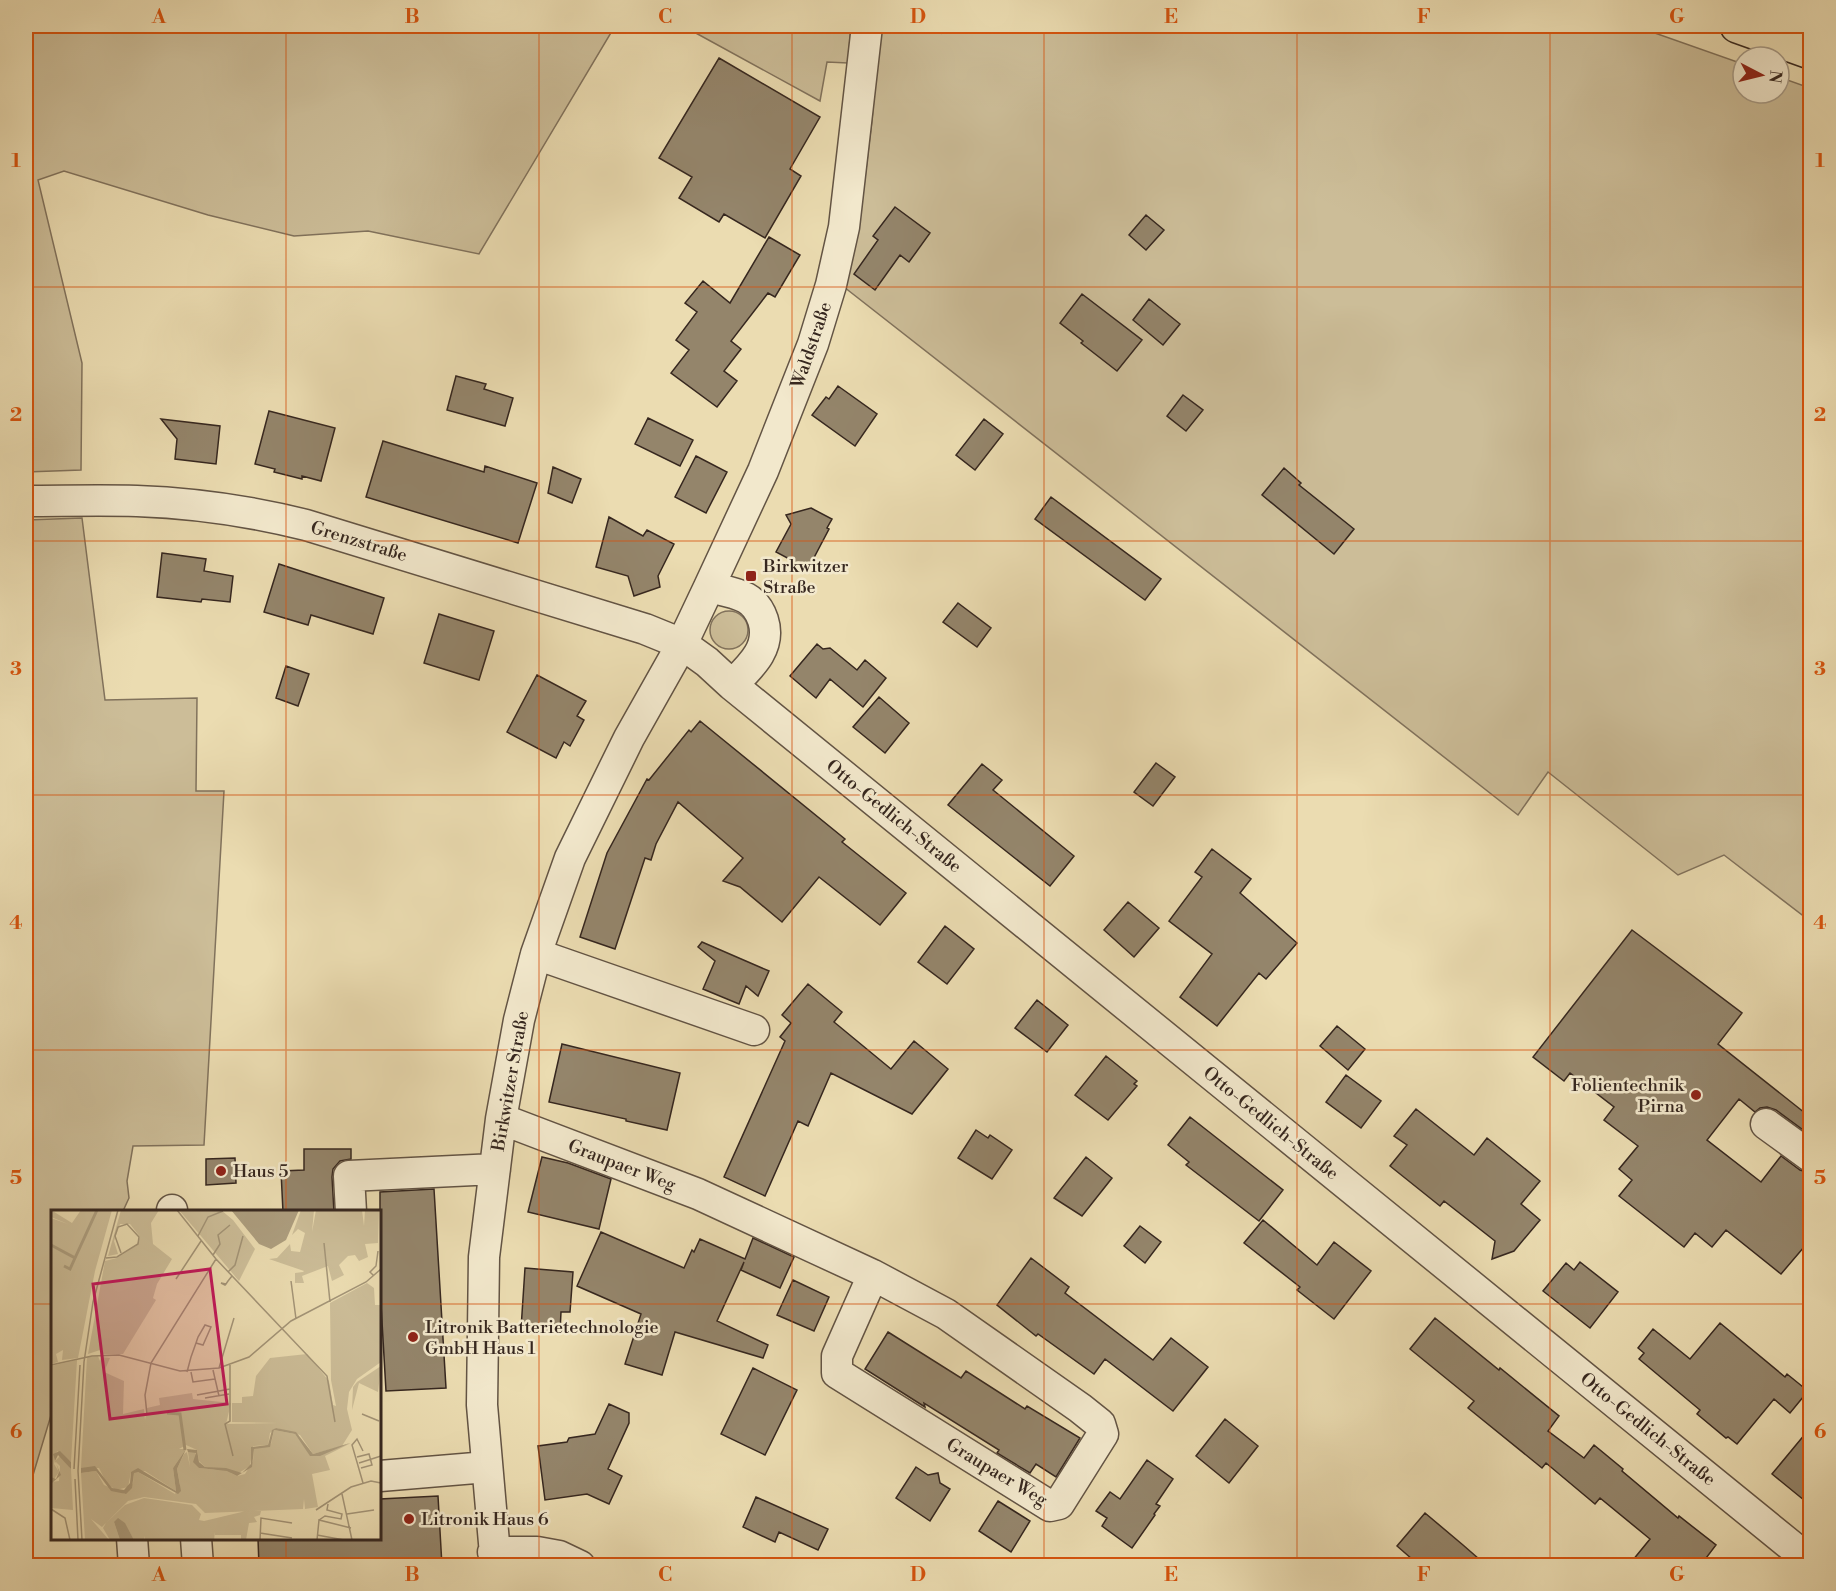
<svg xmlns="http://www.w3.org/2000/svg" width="1836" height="1591" viewBox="0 0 1836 1591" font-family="'Libre Bodoni',serif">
  <rect width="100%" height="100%" fill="#ebdcb1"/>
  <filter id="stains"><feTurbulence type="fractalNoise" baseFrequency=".00333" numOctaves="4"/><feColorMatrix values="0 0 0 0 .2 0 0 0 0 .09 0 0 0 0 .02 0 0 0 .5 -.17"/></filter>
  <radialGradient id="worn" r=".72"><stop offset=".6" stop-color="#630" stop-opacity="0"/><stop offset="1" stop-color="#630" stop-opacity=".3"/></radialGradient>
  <path fill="#ccbd98" stroke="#81725c" stroke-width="1.5" d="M26,26H615L479,254L368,231L294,236L208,215L64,171L38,180L82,363L81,470L26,472Z
    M683,26H851L848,63L827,62L820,101Z
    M880,26H930L941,33L942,26H1635L1743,64V93H1779V77L1810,88V921L1724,855L1678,875L1548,772L1518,815L844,287L859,227L872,120Z
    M82,518L105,700L197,698L196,791H224L204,1145L133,1146L127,1181L129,1198L123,1211L52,1212V1412L27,1495L26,1506V520Z
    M710 630a19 19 0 1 1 38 0a19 19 0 1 1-38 0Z"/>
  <path fill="#94856b" stroke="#36271f" stroke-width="1.5" d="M719,58L820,117L790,169L801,176L765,238L724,214L719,222L679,198L692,177L659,158Z
    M895,207L930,233L909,262L900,255L875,290L854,274L878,240L873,236Z
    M1146,215L1164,230L1146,250L1129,235Z
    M769,237L800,255L775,297L768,293L731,341L741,349L724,371L737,381L717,407L671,373L689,350L676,340L697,312L685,303L703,281L730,303Z
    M1082,294L1142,340L1117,371L1081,343L1083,341L1060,323Z
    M1149,299L1180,324L1163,345L1133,320Z
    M456,376L486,384L484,389L513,398L505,426L447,410Z
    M838,386L877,414L855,446L812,415L826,397L829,399Z
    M1183,395L1203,410L1186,431L1167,416Z
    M269,411L335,428L321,481L302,476V479L274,472L275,469L255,464Z
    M648,418L693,440L680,466L635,444Z
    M161,419L220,426L216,464L175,459L177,439Z
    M984,419L1003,434L975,470L956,455Z
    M383,441L484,472L485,466L537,483L518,543L366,497Z
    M696,456L727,472L706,513L675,497Z
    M553,467L581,479L572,503L548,493Z
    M1284,468L1301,483L1299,485L1354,529L1334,554L1262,495Z
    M1051,497L1161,579L1145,600L1035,519Z
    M811,508L832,519L827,528L829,529L808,569L776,552L791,524L786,515Z
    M609,517L643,536L647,530L674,544L658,576L660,587L634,596L628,576L596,567Z
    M162,553L206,559L204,571L233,576L230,602L202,599L201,602L157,597Z
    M279,564L384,598L373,634L311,615L308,625L264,612Z
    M958,603L991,628L977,647L943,622Z
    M439,614L494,631L479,680L424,663Z
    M817,644L823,649L830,648L857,670L865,660L886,678L863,707L830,679L816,698L790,676Z
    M286,666L309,674L298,706L276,698Z
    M537,675L586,701L577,716L584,720L570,746L564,742L556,758L507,732Z
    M879,697L909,723L885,753L853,727Z
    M700,721L845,839L842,842L906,893L880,925L819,877L782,922L740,887L723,881L743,858L678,802L656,844L651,860L645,858L615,949L580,937L607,853L647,779L649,780L689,730L691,732Z
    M1156,763L1175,777L1153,806L1134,792Z
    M982,764L1002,780L993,790L1074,856L1050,886L948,805Z
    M1212,849L1251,879L1240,893L1297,943L1266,979L1259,973L1217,1026L1180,997L1212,954L1169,921L1202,877L1195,872Z
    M1128,902L1159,928L1134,957L1104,930Z
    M945,926L974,949L947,984L918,962Z
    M1632,930L1742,1013L1718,1044L1810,1117V1135L1776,1110L1767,1107L1760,1108L1755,1112L1739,1099L1707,1140L1761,1182L1781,1156L1800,1170L1810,1173V1240L1781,1274L1726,1230L1712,1247L1695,1233L1684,1247L1619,1196L1632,1180L1619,1169L1638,1146L1604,1120L1614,1107L1570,1073L1564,1081L1533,1057Z
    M702,942L769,971L758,996L746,986L739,1004L703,989L715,961L698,947Z
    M808,984L842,1012L834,1022L891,1069L914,1041L948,1069L912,1114L831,1073L808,1126L798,1121L765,1196L724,1177L785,1041L780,1037L791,1023L782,1015Z
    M1037,1000L1068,1025L1047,1052L1015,1028Z
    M1337,1026L1365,1049L1348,1070L1320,1046Z
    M562,1044L680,1073L667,1130L626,1121V1119L549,1102Z
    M1106,1056L1137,1081L1134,1084L1137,1086L1108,1120L1075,1095Z
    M1346,1075L1381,1101L1361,1128L1326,1102Z
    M1416,1109L1474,1155L1487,1138L1540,1181L1521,1204L1540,1220L1514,1251L1492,1259L1495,1241L1444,1201L1440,1206L1390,1166L1407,1145L1394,1136Z
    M1190,1117L1283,1190L1259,1221L1186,1165L1189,1162L1168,1145Z
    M976,1130L988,1138L990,1135L1012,1150L992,1179L958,1158Z
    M304,1149H351V1159L340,1161L333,1169L332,1177L334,1212H283L281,1171L304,1170Z
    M542,1157L568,1163L611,1179L599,1229L528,1212Z
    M1086,1157L1112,1178L1082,1216L1054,1198Z
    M235,1158L236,1183L206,1185V1159Z
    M434,1189L446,1388L386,1391L380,1287V1192Z
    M1263,1220L1317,1265L1334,1242L1371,1271L1334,1319L1297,1290L1300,1287L1244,1243Z
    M1140,1226L1161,1242L1145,1263L1124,1246Z
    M601,1232L684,1268L692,1250L694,1252L700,1239L745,1259L753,1238L794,1257L780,1288L741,1270L744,1262L717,1321L768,1345L763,1358L675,1332L662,1375L625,1364L641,1314L577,1286Z
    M1031,1258L1069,1287L1065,1293L1153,1360L1171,1338L1208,1367L1173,1411L1105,1359L1094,1374L1038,1334L1036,1336L997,1305Z
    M1580,1262L1618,1292L1590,1328L1543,1291L1566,1263L1574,1270Z
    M525,1268L573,1272L570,1312H561L560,1332L521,1329Z
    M793,1280L829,1297L814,1331L777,1315Z
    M1435,1318L1499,1370L1500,1368L1559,1416L1548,1431L1584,1458L1594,1445L1623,1469L1622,1471L1678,1518L1679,1516L1716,1545L1700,1566H1628L1650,1539L1600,1498L1595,1504L1546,1463L1542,1468L1468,1408L1474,1401L1410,1349Z
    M1720,1323L1785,1377L1787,1374L1808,1391L1790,1413L1774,1399L1737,1444L1728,1437L1726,1438L1697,1414L1700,1410L1639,1359L1644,1353L1638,1348L1653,1329L1690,1359Z
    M888,1332L961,1378L966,1371L1025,1409L1027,1406L1080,1438L1056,1477L1036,1464L1030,1473L997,1453L999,1450L924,1403L925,1407L865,1369Z
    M753,1368L797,1390L765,1455L721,1434Z
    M609,1404L629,1413V1423L608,1469L622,1476L609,1504L587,1494L545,1500L538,1446L567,1442L569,1438L595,1434Z
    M1225,1419L1258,1446L1229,1483L1196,1456Z
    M1810,1428V1505L1772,1474Z
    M1147,1460L1173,1479L1156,1504L1160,1506L1154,1514L1155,1515L1132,1548L1102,1526L1107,1518L1096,1511L1110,1492L1120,1499Z
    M916,1467L928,1475L938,1473L940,1483L950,1489L930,1521L896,1498Z
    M438,1496L442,1566H259L258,1539H380V1499Z
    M756,1497L828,1529L818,1550L779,1532L775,1542L743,1527Z
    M998,1501L1030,1521L1011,1552L979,1531Z
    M1425,1513L1463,1545L1487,1566H1420L1397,1546Z"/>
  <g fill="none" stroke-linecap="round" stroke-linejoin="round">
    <g stroke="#635444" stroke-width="33">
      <path id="minor" d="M26,501C62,501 100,500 137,501C194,503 250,511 306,525L645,629L682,644L707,662L732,685L1810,1561
        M709,587C721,590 735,592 746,598C755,603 760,611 763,620C772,648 750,667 732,685
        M536,954L754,1030
        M501,1119L698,1194L873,1275L946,1314L1080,1408L1100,1424L1103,1434L1059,1504L1050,1506L837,1373V1356L873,1275
        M1766,1124L1810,1156
        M172,1210V1212
        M351,1212L349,1176L495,1169
        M380,1476L487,1467
        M132,1538L134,1566
        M196,1538L198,1566
        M493,1552H537L559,1556L580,1566
        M496,1566L482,1405L484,1257L501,1119L519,1020L536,954L570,858L629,738L682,644L709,587L763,471L813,344L831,285L844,227L867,26"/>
    </g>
    <g stroke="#36271f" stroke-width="36">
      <path id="highway" d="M1737,26L1810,52"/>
    </g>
    <use href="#minor" stroke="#f2e8cc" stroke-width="30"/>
    <use href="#highway" stroke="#ebdcb1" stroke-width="33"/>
  </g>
  <path fill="none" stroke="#d6540e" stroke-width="1.5" stroke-opacity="0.55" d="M286,26V1212M539,26V1566M792,26V1566M1044,26V1566M1297,26V1566M1550,26V1566M26,287H1810M26,541H1810M26,795H1810M26,1050H1810M26,1304H52M380,1304H1810M286,1538V1566"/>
  <g fill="#8f2418" stroke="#f2e8cc" stroke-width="2">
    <rect x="745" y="570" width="12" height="12" rx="3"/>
    <circle cx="1696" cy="1095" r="6"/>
    <circle cx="221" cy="1171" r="6"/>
    <circle cx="413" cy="1337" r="6"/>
    <circle cx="409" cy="1519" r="6"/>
  </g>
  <g text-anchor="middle" stroke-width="5" stroke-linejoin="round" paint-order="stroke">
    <g font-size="18" fill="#36271f" stroke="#f2e8cc">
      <text transform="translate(811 345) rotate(-71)" y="6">Waldstraße</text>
      <text transform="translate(359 541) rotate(17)" y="6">Grenzstraße</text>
      <text transform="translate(894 816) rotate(39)" y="6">Otto-Gedlich-Straße</text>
      <text transform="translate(510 1081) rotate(-80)" y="6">Birkwitzer Straße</text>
      <text transform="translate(1271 1123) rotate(39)" y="6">Otto-Gedlich-Straße</text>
      <text transform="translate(622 1165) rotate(21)" y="6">Graupaer Weg</text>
      <text transform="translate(1648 1429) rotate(39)" y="6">Otto-Gedlich-Straße</text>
      <text transform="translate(997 1472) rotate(31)" y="6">Graupaer Weg</text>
    </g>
    <g font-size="18" fill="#36271f" stroke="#f2e8cc" text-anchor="start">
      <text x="763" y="572">Birkwitzer<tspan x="763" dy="21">Straße</tspan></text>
      <text x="1684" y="1091" text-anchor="end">Folientechnik<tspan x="1684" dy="21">Pirna</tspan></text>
      <text x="233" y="1177">Haus 5</text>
      <text x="425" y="1333">Litronik Batterietechnologie<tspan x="425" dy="21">GmbH Haus 1</tspan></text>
      <text x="421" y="1525">Litronik Haus 6</text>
    </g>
  </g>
  <g transform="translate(51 1210)">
    <rect width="330" height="330" fill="#ebdcb1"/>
    <path d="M0,0L21,13L30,0H61L44,61L27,148L11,150L12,140L5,144L7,152L0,154V8L17,14L0,7ZM70,0H108L100,13L102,34L121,49L106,74L102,88L105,90L72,144H50L52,139L37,144L54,51L66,48L85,36L89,27L79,14H69L63,31L67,44L57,46ZM128,0H170L182,10L204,39L188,71ZM250,0H263L261,22L265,0H311L313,16L314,0H328L327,33L314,34L317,47L308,51L304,45L297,46L288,55L293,65L281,71L277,56L251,66L253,73H244V63L252,62L253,61L218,49L226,48L239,34L240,41L249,42L254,23L247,19L241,25ZM316,73L323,78L324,95H330V152L306,169L298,182L296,199L301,220L291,236L262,244L249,225L225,218L219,223L217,235L202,236L199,256L186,264L154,257L148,251L146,240L135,235L128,239H135L122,258L125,281L94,261L80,262L77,277L65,280L56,274L48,258H30L36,147L47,146L49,151L50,147L59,148L53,162L73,171L72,204L93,199L94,210L96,198L109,195L108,188L141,183L142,189L180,193L175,214L227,213L181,212V193H191V187L202,186L205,166L219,148L256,144L278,171L282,195L285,196L280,170L279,93ZM26,150L20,252L6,241L3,254L8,262L3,269L0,267V156ZM330,156L327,182L308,173L301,200L302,177L306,172ZM223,220L244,224L260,246L300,233L274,246L279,260L261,264L267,297L254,299L253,289L252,299L154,303L145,294L93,287L77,291L51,317L40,309L58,330H34L30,263L45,261L53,275L74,284L82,273L83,262H87L124,284L129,275L126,259L133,244L136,242L139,257L137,242L144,241L148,258L176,261L186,266L194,264L202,251L203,239L220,234ZM10,245L20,259L22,300L0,298V272L8,271L9,256L4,251ZM93,288L141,295L150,304L148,310L153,311L195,301H210L209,305L203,307L206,312L198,313L195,330H190V325H164V322L163,330H94L93,326V330H83L74,314L63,312L69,330H59L52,318L55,313L74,295Z" fill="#ccbd98"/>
    <path d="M180,0H248L235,30L220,39L208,34ZM225,218L245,222L262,244L299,233L269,246H259L244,224L223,220L219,237L203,239L201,257L186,266L176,261L148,258L142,252L145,243L137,242L136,239L146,240L148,252L154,257L175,258L191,263L200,254V237L217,235L221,220ZM135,239L126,259L130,281L127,284L87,262L83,263L81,278L75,284L60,281L45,261L30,263V258L44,256L61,278L73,280L79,273L80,262L87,258L125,281L122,258ZM9,241L20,252V259L7,245L4,251L10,265L1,273L0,267L5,269L8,262L2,244ZM67,308L74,313L83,330H69L63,312Z" fill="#ad9e7f"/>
    <path fill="none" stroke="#ad9e7f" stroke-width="3" d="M0,35L24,48L19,59L13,56M24,48L46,0M116,203L129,204L134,240"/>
    <path fill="none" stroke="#a39477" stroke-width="1.5" d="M126,0L165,49L276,166L284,212M147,26L157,7L172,1M273,33L279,92M162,45L169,34L167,25L179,15M55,48L66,47L87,34L88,27L76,14L67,17L64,26L70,43M177,62L184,55L192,26M323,66L319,62L325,56L327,41M125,69L150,31M240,71L245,109M175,74L170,73L174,75L175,74L177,71L181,66M0,155L41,146L68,145L129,161L168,158L198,147L240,111L315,72L330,59M179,155V211L174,214L182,246M168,158L183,108M162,160L168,186M136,162L140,147L145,133L147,127L154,115L160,117L152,135L145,133M140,162L142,172L164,169M146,185L179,179M154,188L178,184M311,204L328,211M330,204V233M96,205L94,185L100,153L165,49M306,247L318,244L321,255L310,258M308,253L330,246M23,259L29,155M24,269L27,330M312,273L301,235L306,229L312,241M291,284L301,330M0,299L14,308L19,330M265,300L300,277L320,271L330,273M296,304L323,300M268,310L274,306L290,309L291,304L276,300L277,294M209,323L241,328M266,325L293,330M31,330L27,261L33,152L42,92L67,0M209,330L210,308L241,313M266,330L268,310L300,318"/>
    <path fill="#c2185b" fill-opacity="0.15" stroke="#c2185b" stroke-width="3" d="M159,59L176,194L59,209L42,74Z"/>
    <rect width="330" height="330" fill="none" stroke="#36271f" stroke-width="3"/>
  </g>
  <rect width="1836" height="1591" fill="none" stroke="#ebdcb1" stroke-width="66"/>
  <g transform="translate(1761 75) rotate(97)"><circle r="28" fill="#f2e8cc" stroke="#a79b87" stroke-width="1.5"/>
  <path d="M0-4.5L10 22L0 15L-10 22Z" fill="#8f2418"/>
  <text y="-9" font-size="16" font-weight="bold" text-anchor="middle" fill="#36271f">N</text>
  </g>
  <rect x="33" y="33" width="1770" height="1525" fill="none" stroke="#d6540e" stroke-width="2"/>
  <g font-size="20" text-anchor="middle" font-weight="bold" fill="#d6540e">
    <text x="159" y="23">A</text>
    <text x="412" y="23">B</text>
    <text x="665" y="23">C</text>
    <text x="918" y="23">D</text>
    <text x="1171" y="23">E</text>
    <text x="1424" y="23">F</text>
    <text x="1677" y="23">G</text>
    <text x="16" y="167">1</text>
    <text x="1820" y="167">1</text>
    <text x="16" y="421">2</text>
    <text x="1820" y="421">2</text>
    <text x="16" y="675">3</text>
    <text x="1820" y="675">3</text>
    <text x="16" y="929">4</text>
    <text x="1820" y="929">4</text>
    <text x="16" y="1184">5</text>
    <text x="1820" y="1184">5</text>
    <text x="16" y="1438">6</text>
    <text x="1820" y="1438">6</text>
    <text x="159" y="1581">A</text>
    <text x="412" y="1581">B</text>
    <text x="665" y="1581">C</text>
    <text x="918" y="1581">D</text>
    <text x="1171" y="1581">E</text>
    <text x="1424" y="1581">F</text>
    <text x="1677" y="1581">G</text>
  </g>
  <rect width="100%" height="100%" filter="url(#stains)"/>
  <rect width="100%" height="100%" fill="url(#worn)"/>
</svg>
